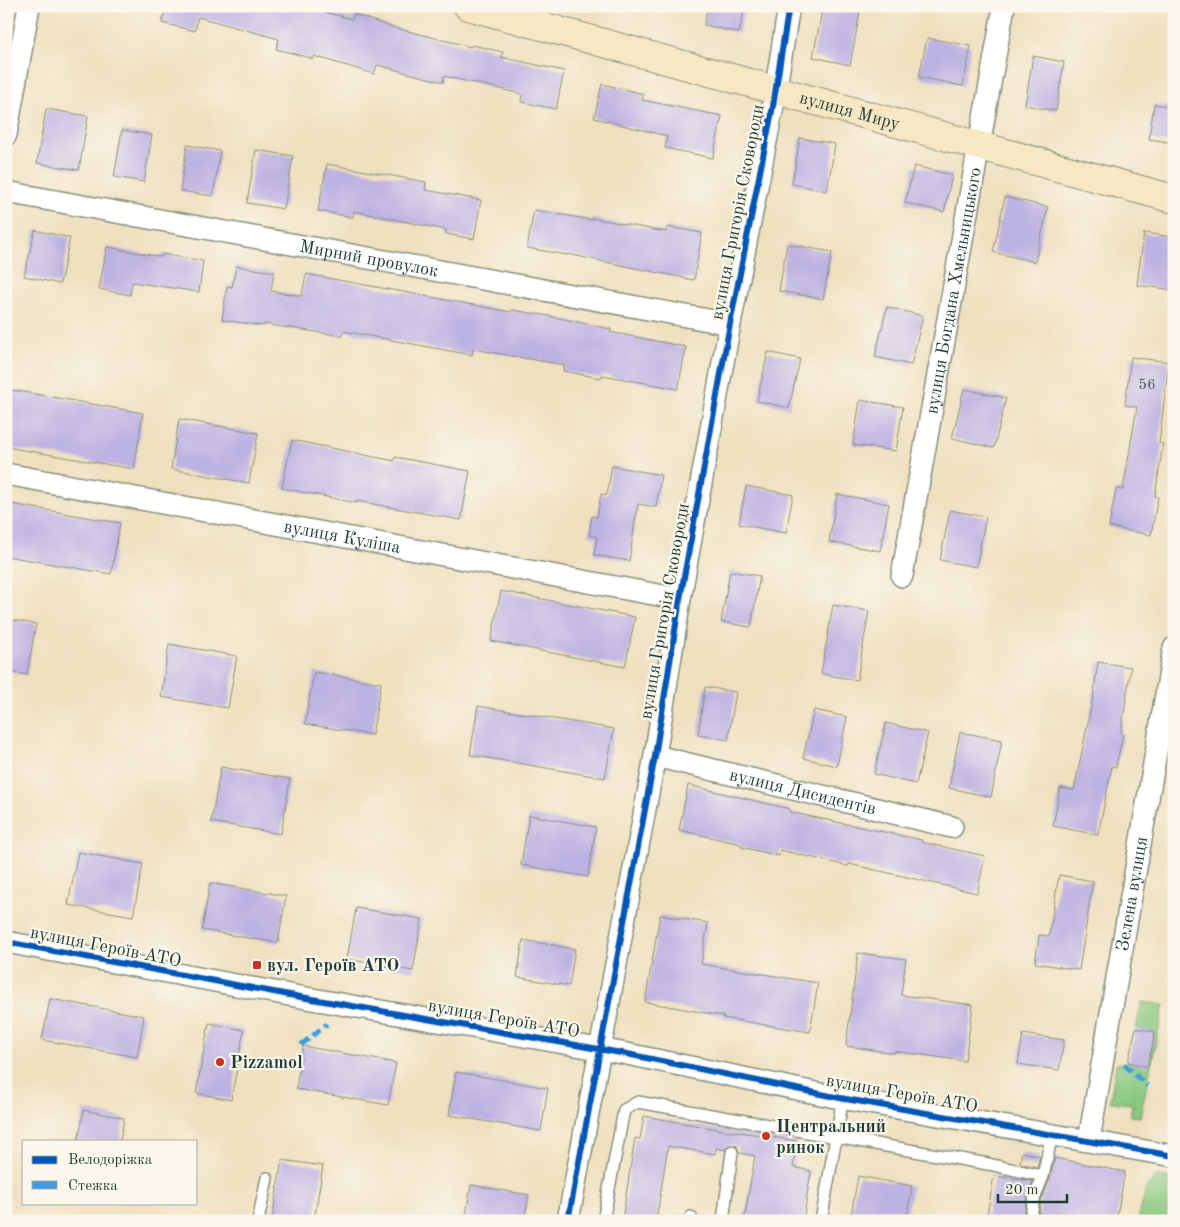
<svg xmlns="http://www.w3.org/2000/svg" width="1180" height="1227" viewBox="0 0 1180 1227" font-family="'Old Standard TT',serif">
  <rect width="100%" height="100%" fill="#fbf7ec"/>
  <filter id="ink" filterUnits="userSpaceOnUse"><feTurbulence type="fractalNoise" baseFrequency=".02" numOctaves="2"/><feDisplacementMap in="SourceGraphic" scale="10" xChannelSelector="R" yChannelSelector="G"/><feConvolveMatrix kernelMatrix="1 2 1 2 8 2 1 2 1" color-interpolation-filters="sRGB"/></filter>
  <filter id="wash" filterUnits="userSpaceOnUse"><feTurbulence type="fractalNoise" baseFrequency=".0096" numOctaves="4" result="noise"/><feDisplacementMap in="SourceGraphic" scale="20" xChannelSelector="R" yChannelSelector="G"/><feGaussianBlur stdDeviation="1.12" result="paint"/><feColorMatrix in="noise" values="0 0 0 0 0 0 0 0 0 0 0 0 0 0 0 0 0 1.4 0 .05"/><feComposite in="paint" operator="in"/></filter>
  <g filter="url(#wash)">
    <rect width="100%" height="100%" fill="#efe0bf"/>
    <path fill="#88c77e" stroke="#548259" d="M1142,1002L1164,1005L1140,1117L1130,1116L1132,1104L1110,1102L1116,1064L1128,1062L1148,1066L1155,1032L1136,1028Z
      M1157,1176L1174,1180V1221H1138L1146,1188Z"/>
    <g id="blocks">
      <path fill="#bdb3e2" d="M166,6H301L352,19L354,14L388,26L471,47L472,45L503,52L501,57L564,71L556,109L521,102L522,94L444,76L443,82L377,65L374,74L314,56V59L276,49L279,39L198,17L195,31L162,23Z
        M708,6H745L739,33L704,25Z
        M823,6H832L860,12L850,65L813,57Z
        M927,38L971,46L963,86L919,77Z
        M1033,56L1064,62L1056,111L1025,105Z
        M602,84L644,94L642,100L722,116L713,158L665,148L667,136L594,118Z
        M1154,104L1174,107V143L1149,139Z
        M46,109L88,116L79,170L37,163Z
        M122,130L152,135L144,182L114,177Z
        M800,138L835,144L827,191L792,184Z
        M187,145L220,151L213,196L180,191Z
        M256,150L293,156L284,209L247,203Z
        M327,164L426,182L425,190L481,200L474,239L446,234V230L354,211L353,217L318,211Z
        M914,166L952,175L944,212L905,203Z
        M1005,197L1048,207L1035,262L993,252Z
        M534,210L592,220V218L666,232L667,227L702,233L694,280L567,254V255L527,248Z
        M35,230L70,238L60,284L24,276Z
        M1144,233L1174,237V290L1137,285Z
        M787,244L832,252L823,299L779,291Z
        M107,247L162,257V254L203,261L199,292L132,282L130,295L99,289Z
        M236,266L274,272L271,291L302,296L306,274L511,312L512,310L549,316L611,329L610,332L686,347L678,389L602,375L601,378L563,371L564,365L473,349L472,355L343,331L342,336L264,324V326L222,320L227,286L232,287Z
        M887,307L923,316L911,365L875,357Z
        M768,352L800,359L789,408L757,401Z
        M1131,357L1169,362L1159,443L1163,444L1155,496L1158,497L1151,535L1109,527L1116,489L1123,490L1137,407L1125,405Z
        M6,389L143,413L134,469L6,447Z
        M964,389L1006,398L994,448L952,438Z
        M860,400L903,407L896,451L853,445Z
        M179,419L258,433L249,483L171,469Z
        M292,440L394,461L395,457L470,471L461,520L357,501V503L282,488Z
        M612,466L661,475L656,507L638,504L629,561L594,555L597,537L589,535L592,516L597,517L601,494L607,495Z
        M746,486L793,495L786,533L739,524Z
        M837,494L889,504L880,551L829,542Z
        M6,503L120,523L111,574L6,556Z
        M950,510L986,517L976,567L940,560Z
        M730,571L760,576L751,627L721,622Z
        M501,591L635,617L625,667L491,641Z
        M833,605L869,611L857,680L821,674Z
        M6,619L36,624L27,675L6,671Z
        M169,644L237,656L228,708L161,697Z
        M1098,662L1131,667L1121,733L1123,734L1116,767L1112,766L1098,835L1053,826L1060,788L1074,790L1093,698Z
        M314,672L381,683L372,735L305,724Z
        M705,687L736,692L728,740L698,735Z
        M478,706L614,729L605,778L470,755Z
        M814,710L847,717L837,766L803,758Z
        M886,723L928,733L916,784L874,774Z
        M960,732L1002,740L991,797L949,788Z
        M221,767L290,779L281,834L211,822Z
        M688,785L790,809L789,812L922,840L921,842L985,856L977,893L849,864L848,866L780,850L779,856L741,847V844L679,830Z
        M529,815L596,827L588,877L521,865Z
        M78,852L143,864L133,916L68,905Z
        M1059,875L1093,881L1079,970L1035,963L1039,935L1049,936Z
        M210,883L286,896L278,943L202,930Z
        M356,908L422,919L413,971L347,959Z
        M660,915L708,923L701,964L818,983L810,1032L723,1018V1016L645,1002Z
        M523,940L575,949L569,986L517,977Z
        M858,953L906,959L901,995L973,1005L965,1061L894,1051V1053L846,1046Z
        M50,999L144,1016L137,1057L42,1040Z
        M209,1023L244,1030L231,1100L196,1093Z
        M1136,1028L1155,1032L1148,1067L1128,1062Z
        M1023,1034L1064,1040L1059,1070L1018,1064Z
        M303,1046L396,1063L388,1105L296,1089Z
        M456,1072L548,1088L541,1131L449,1115Z
        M84,1110L124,1118L120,1141H78Z
        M644,1116L734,1132V1131L797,1141L793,1167L811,1171L803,1221H744L755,1156L739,1153L737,1146L732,1145H729L725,1150L716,1148L715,1154L668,1146L656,1221H622L635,1138L640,1139Z
        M1022,1152L1040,1156L1037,1167L1020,1163Z
        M1055,1158L1125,1172L1116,1221H1038L1041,1201L1050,1179Z
        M282,1160L323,1166L314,1221H272Z
        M858,1176L912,1186L906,1221H850Z
        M994,1176L1033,1181L1027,1197L1023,1221H986Z
        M471,1185L529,1195L524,1221H465Z"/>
    </g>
  </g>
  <g filter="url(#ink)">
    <use href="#blocks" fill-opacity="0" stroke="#878e7a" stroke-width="1"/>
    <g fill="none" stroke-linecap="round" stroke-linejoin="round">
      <g stroke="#878e7a" stroke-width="14">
        <path id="lane" d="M258,1221L267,1178
          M603,1221L624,1110L638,1102L988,1164L1043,1176
          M690,1221L691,1217
          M723,1221L732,1152
          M821,1221L843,1098
          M1030,1221L1034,1199L1043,1176L1052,1134"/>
      </g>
      <g stroke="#878e7a" stroke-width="24">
        <g id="street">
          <path d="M6,135L29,6"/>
          <path id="s1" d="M6,192L730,324"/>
          <path id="s2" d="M6,474L680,599"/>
          <path id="s3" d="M902,576L1004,6"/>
          <path id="s4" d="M655,756L952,827"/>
          <path d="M6,942L295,996L627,1054L840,1098L1174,1156"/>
          <path id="s5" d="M1089,1140L1174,648"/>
          <path d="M568,1221L655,756L680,599L730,324L773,106L789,6"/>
        </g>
      </g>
      <g stroke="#878e7a" stroke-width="30">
        <g id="secondary">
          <path id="s6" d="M468,6L1174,199"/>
        </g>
      </g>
      <use href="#lane" stroke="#fff" stroke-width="11"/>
      <use href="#street" stroke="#fff" stroke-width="21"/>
      <use href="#secondary" stroke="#f7e8c3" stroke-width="28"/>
      <path stroke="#3c9ee2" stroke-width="5" stroke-dasharray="10 5" stroke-linecap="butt" d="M301,1045L327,1024
        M1124,1064L1147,1086"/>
      <g stroke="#fbf7ec" stroke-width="9">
        <path id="cycleway" d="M6,942L295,996L627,1054L840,1098L1174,1156
          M568,1221L655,756L680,599L730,324L773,106L789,6"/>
      </g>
      <use href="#cycleway" stroke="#0057b8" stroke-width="6"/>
    </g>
  </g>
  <g fill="#c8321e" stroke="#fbf7ec" stroke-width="2">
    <rect x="252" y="960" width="10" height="10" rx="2.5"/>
    <circle cx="220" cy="1062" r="5"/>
    <circle cx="766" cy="1136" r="5"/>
  </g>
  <g text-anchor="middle" stroke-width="4.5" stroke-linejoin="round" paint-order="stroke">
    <g font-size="15" fill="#465a60">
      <text x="1147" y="389">56</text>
    </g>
    <g font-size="18" fill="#1f3d34" stroke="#fbf7ec">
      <text dy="6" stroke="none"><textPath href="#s6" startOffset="396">вулиця Миру</textPath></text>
      <text transform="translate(737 212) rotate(-79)" y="6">вулиця Григорія Сковороди</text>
      <text dy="6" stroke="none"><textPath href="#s1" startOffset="369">Мирний провулок</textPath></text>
      <text dy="6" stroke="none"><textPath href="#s3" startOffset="290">вулиця Богдана Хмельницького</textPath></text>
      <text dy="6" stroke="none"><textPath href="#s2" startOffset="342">вулиця Куліша</textPath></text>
      <text transform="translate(664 611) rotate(-80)" y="6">вулиця Григорія Сковороди</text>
      <text dy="6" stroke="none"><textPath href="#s4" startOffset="152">вулиця Дисидентів</textPath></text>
      <text dy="6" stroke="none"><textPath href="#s5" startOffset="250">Зелена вулиця</textPath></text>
      <text transform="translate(106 946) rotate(11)" y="6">вулиця Героїв АТО</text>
      <text transform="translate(504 1018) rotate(10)" y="6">вулиця Героїв АТО</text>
      <text transform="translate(902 1093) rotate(10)" y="6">вулиця Героїв АТО</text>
    </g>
    <g font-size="18" font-weight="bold" fill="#1f3d34" stroke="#fbf7ec" text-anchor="start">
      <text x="267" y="971">вул. Героїв АТО</text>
      <text x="230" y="1068">Pizzamol</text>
      <text x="776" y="1132">Центральний<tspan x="776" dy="21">ринок</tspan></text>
    </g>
  </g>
  <rect width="1180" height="1227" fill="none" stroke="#fbf7ec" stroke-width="25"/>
  <rect x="22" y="1140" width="175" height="65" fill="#fbf7ec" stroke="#a3ada2"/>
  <rect x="32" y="1156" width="25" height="8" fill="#0057b8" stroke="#a3ada2"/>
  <text x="68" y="1164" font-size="15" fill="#1f3d34">Велодоріжка</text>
  <rect x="32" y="1181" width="25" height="8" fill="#3c9ee2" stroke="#a3ada2"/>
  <text x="68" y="1190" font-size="15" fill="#1f3d34">Стежка</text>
  <path d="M998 1194v8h69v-8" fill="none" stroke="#1f3d34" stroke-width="2.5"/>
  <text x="1005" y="1194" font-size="15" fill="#1f3d34" stroke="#fbf7ec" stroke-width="4" paint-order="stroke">20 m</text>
</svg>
